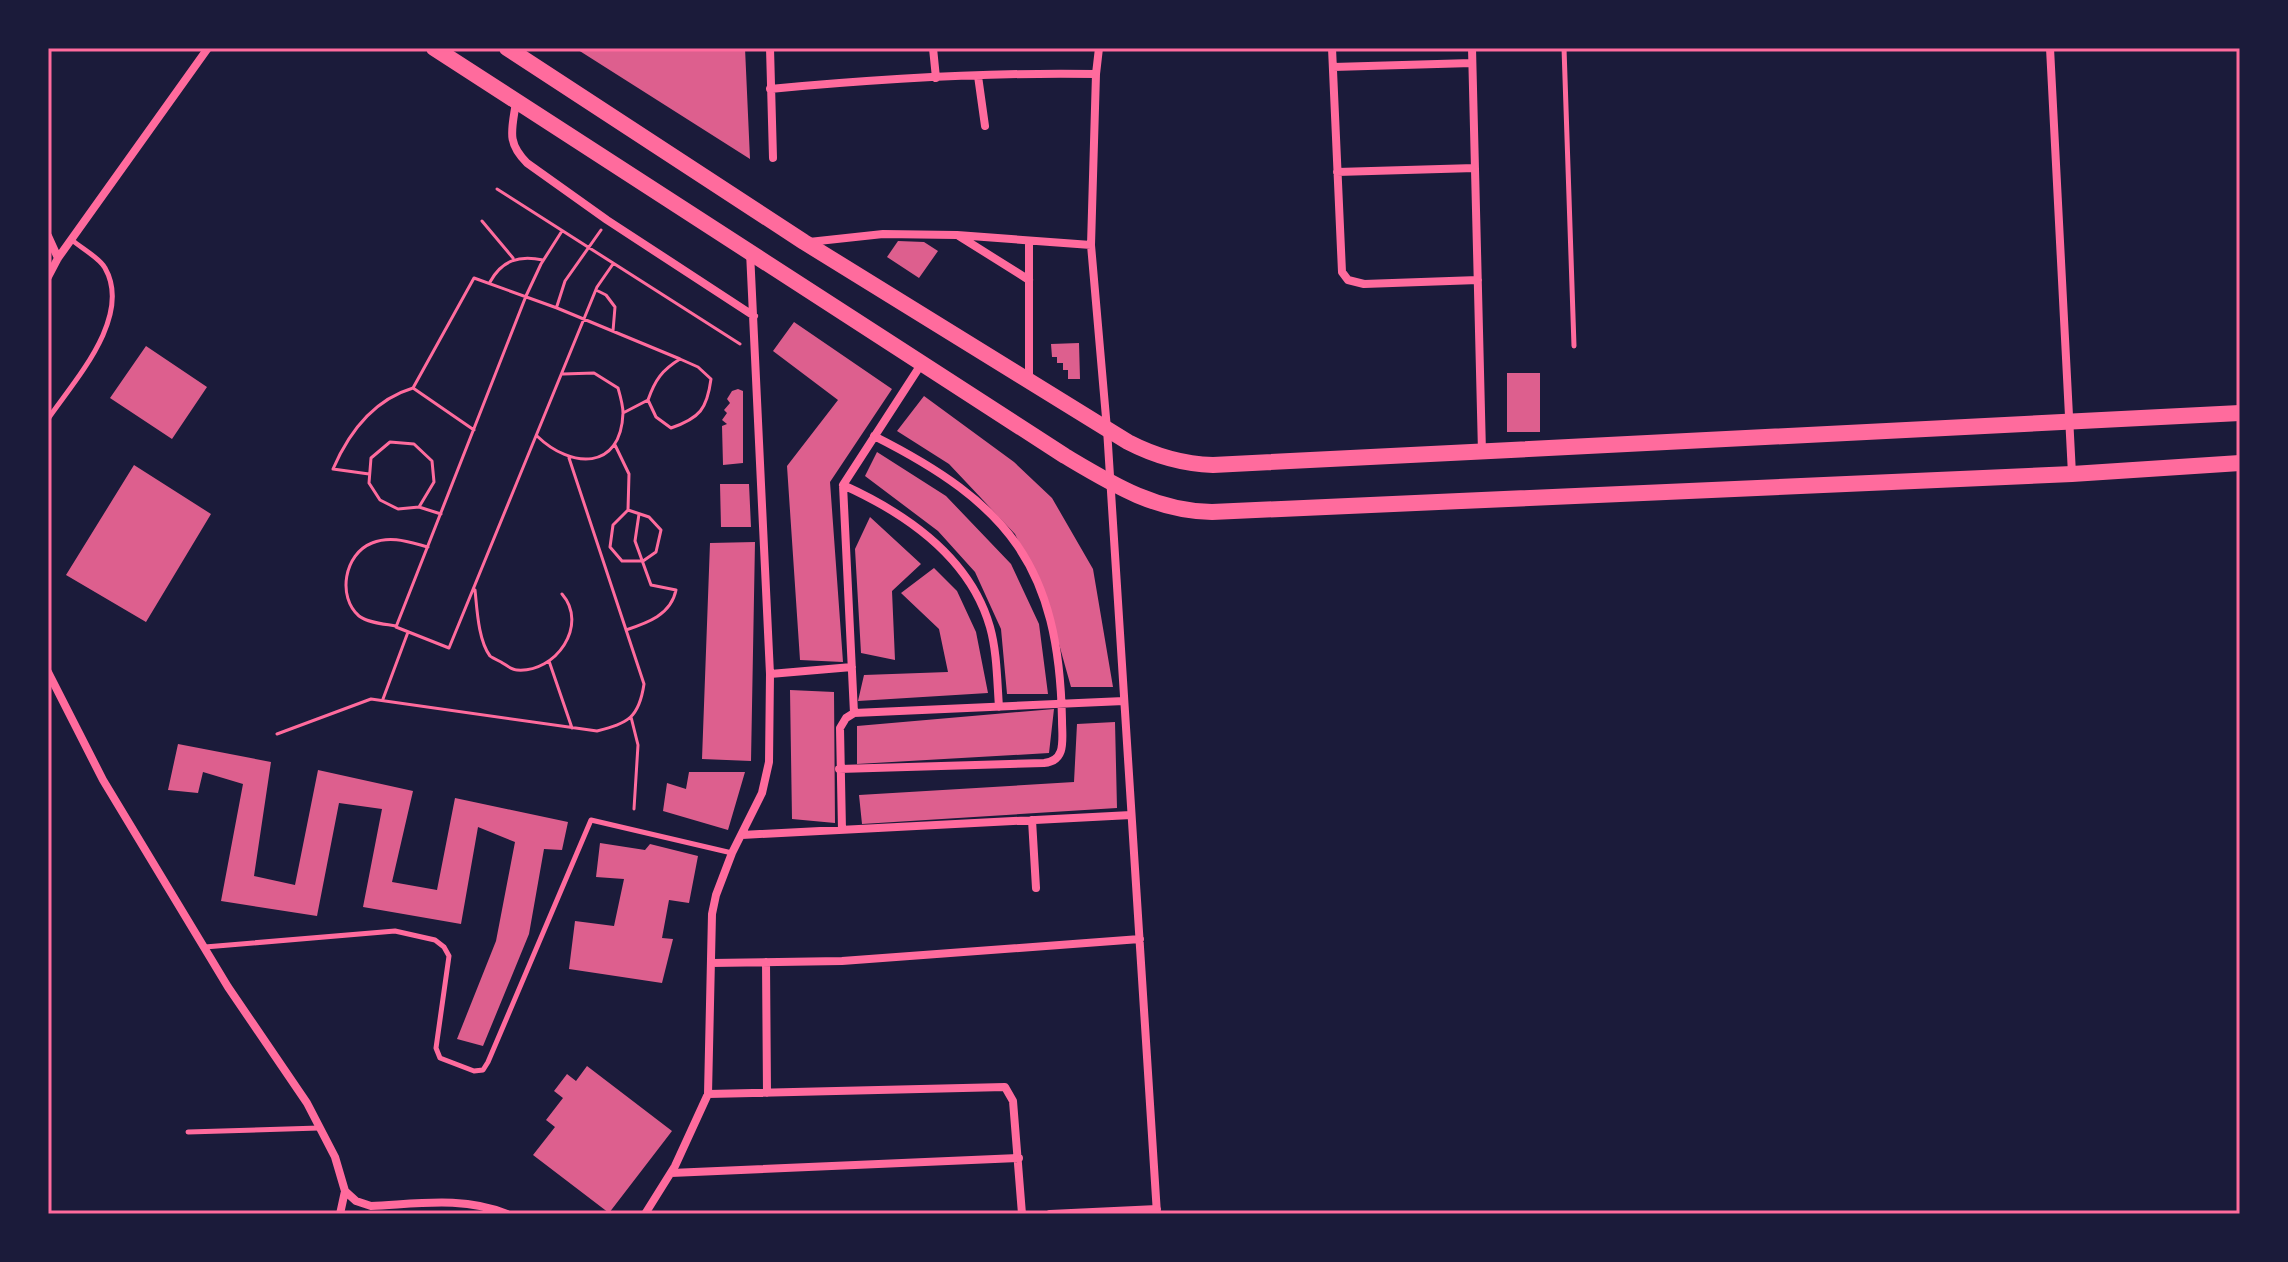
<svg xmlns="http://www.w3.org/2000/svg" width="2288" height="1262" viewBox="0 0 2288 1262" font-family="Signika,sans-serif">
  <rect width="100%" height="100%" fill="#1b1b3a"/>
  <path fill="#dd5f8e" d="M575,48H745L750,159Z
    M898,241L924,242L938,251L919,278L887,257Z
    M794,322L892,389L830,482L843,662L800,660L787,466L838,400L773,351Z
    M1079,343L1080,379H1068V370H1063V363H1057V357H1052L1051,344Z
    M146,346L207,387L172,439L110,398Z
    M1507,373H1540V432H1507Z
    M738,389L743,391V463L723,465L722,426L727,424L722,420L727,413L724,410L730,403L727,399L732,391Z
    M924,396L1014,462L1052,498L1093,569L1113,687H1071L1047,601L1015,534L949,464L897,431Z
    M877,452L946,496L1011,564L1039,624L1048,694H1007L1001,629L975,572L938,531L865,476Z
    M134,465L211,514L146,622L66,575Z
    M720,484H749L751,527H721Z
    M870,517L921,564L892,591L895,660L861,653L855,549Z
    M755,542L751,761L702,759L710,543Z
    M934,568L957,591L976,632L988,693L858,701L864,675L948,672L939,629L901,593Z
    M790,690L834,692L835,823L792,819Z
    M1054,709L1049,753L857,764V726Z
    M1115,722L1117,808L862,824L859,795L1074,782L1077,724Z
    M178,744L271,762L254,876L295,885L318,770L413,791L392,882L437,890L455,798L568,822L562,850L544,849L529,934L483,1046L457,1039L496,941L515,842L478,827L461,924L363,907L382,809L339,803L317,916L221,901L243,784L203,772L198,793L168,790Z
    M689,772H745L728,830L663,811L667,783L686,789Z
    M600,843L645,850L650,844L698,856L689,903L669,900L662,938L673,939L662,983L569,969L575,921L614,926L624,879L596,877Z
    M587,1066L672,1131L609,1213L533,1155L555,1127L546,1120L563,1098L554,1091L567,1074L576,1081Z"/>
  <g fill="none" stroke-linecap="round" stroke-linejoin="round">
    <path stroke="#ff6b9d" stroke-width="3" d="M497,189L740,344
      M482,221L513,258
      M562,231L541,264L526,296L396,627L449,648L597,287L613,264
      M490,282C502,260 519,255 543,260
      M596,290L606,295L615,307L613,331
      M557,306L565,281L601,230
      M413,388L474,278L557,308L680,359L698,367L711,379C707,409 700,418 671,428L656,417L648,400C655,380 662,370 680,359
      M623,413L648,400
      M537,436C571,469 621,471 623,413C623,405 620,395 618,388L594,373L563,374
      M615,445L629,474L628,510L613,525L610,547L622,561H643L656,552L661,530L649,517L628,510
      M369,474L333,469C349,432 373,400 413,388L474,430
      M419,507L434,482L432,461L414,444L390,442L371,458L369,483L380,500L398,509L419,507L441,514
      M475,590C477,608 478,640 490,656C491,657 499,661 501,662C506,665 512,670 517,670C556,673 589,625 562,594
      M396,626C385,624 368,623 359,616C337,597 344,554 372,543C391,535 409,542 428,547
      M626,630C647,623 671,615 676,590L651,585L635,541L639,514
      M549,661L572,728
      M383,699L408,632
      M631,717L638,745L634,809
      M277,734L371,699L597,731C628,723 639,718 644,684L569,458"/>
    <path stroke="#ff6b9d" stroke-width="5" d="M1564,48L1574,346
      M48,419C74,381 133,317 105,268C100,258 81,248 72,240
      M205,947L395,931L435,940L444,947L449,956L436,1048L440,1058L474,1071L483,1070L488,1062L591,820L732,853
      M188,1132L319,1128"/>
    <path stroke="#ff6b9d" stroke-width="8" d="M770,48L773,158
      M933,48L936,78
      M1099,48L1096,74L1091,245L1107,429L1157,1214
      M1332,48L1342,272L1348,280L1364,284L1478,280
      M1472,48L1482,452
      M2050,48L2072,474
      M1333,67L1472,63
      M978,76L985,126
      M770,89C878,79 987,72 1096,74
      M516,102C512,130 506,142 527,163L607,220L754,316
      M1337,172L1475,168
      M48,236L58,258
      M959,236L1029,280
      M1029,241V379
      M809,242L883,234L957,235L1091,245
      M48,277L58,258L208,48
      M843,485C905,513 970,557 990,627C997,652 997,680 999,707
      M48,672L103,780L228,987L307,1103L335,1157L345,1191L356,1201L371,1206C417,1204 463,1196 507,1214
      M770,674L852,667
      M854,713L1124,701
      M839,769L1044,763C1067,761 1062,739 1062,720C1059,566 1009,504 874,436
      M1032,820L1036,888
      M842,830L840,728L846,718L854,713L843,485L922,363
      M742,835L1131,815
      M766,962L767,1093
      M711,963L842,961L1140,939
      M708,1094L1005,1087L1013,1101L1022,1214
      M671,1173L1019,1158
      M340,1214L345,1191
      M645,1214L675,1166L708,1094L712,914L716,895L732,853L762,793L769,762L770,674L750,252
      M1050,1214L1157,1209"/>
    <path stroke="#ff6b9d" stroke-width="16" d="M434,48L1065,456C1112,484 1155,511 1212,512L2072,474L2240,463
      M507,48L804,242L1128,442C1155,456 1182,464 1213,465L2240,413"/>
  </g>
  <rect width="2288" height="1262" fill="none" stroke="#1b1b3a" stroke-width="100"/>
  <rect x="50" y="50" width="2188" height="1162" fill="none" stroke="#ff6b9d" stroke-width="3"/>
</svg>
